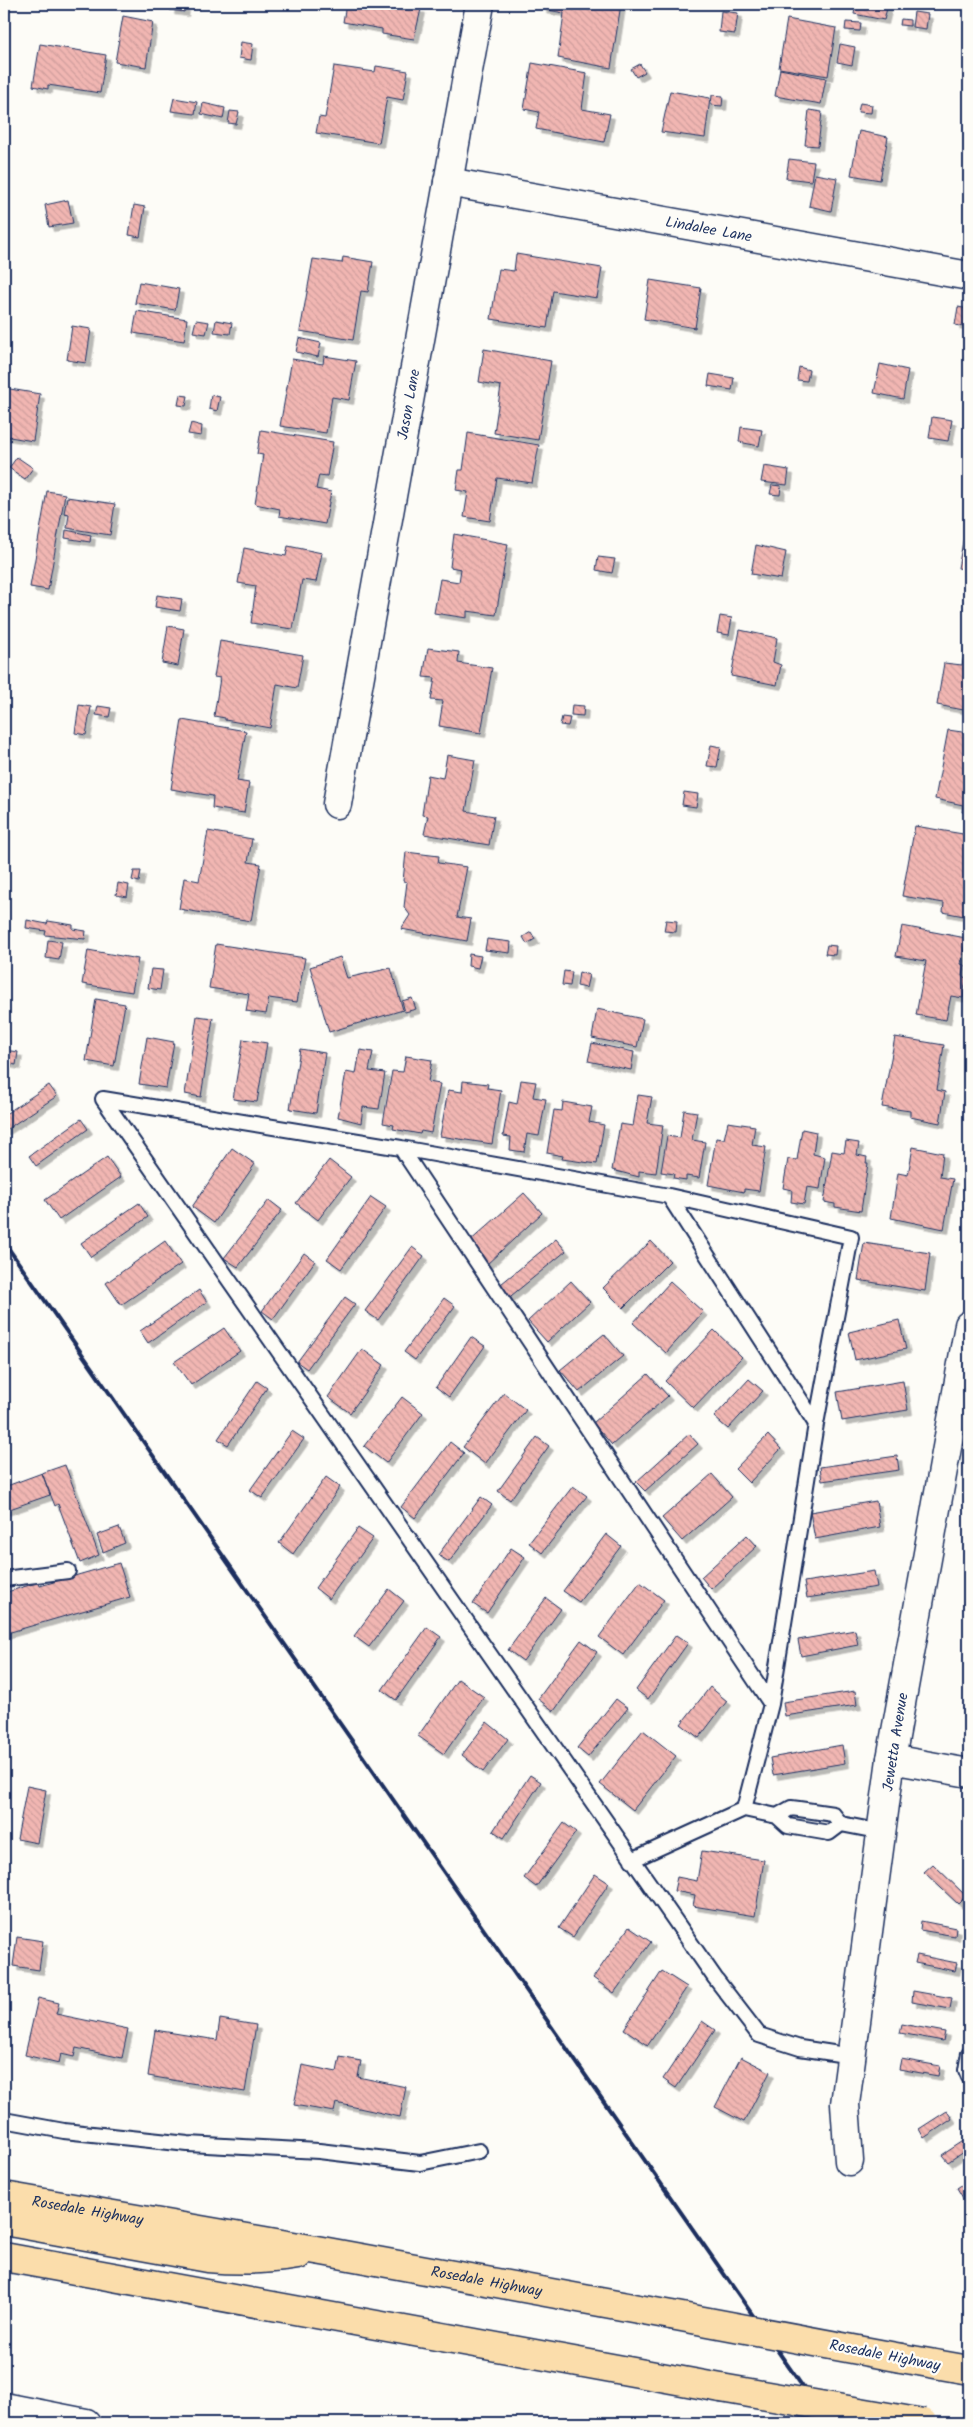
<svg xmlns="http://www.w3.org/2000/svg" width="973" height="2427" viewBox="0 0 973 2427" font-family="Kalam,sans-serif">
  <defs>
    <pattern id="building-back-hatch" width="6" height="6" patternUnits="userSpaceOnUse" patternTransform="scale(1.25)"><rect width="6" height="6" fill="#f1b6b2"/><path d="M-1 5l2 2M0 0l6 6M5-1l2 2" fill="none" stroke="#ce9d9c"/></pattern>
    <filter id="shadow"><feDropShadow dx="4.5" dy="4.5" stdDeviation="0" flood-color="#0004"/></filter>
  </defs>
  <rect width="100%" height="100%" fill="#fdfcf7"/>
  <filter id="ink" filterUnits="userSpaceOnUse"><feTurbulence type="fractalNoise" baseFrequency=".02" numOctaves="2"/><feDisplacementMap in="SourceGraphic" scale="10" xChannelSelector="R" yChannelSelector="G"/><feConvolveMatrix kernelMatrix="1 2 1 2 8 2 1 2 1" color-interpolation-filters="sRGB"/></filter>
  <g filter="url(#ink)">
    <path fill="url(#building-back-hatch)" stroke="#1b2f5e" filter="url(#shadow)" d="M171,4L185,7L184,12L170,10Z
      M346,4H410L409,7L421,9L414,39L382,34V29L343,22Z
      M543,4H621L611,68L558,58L564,13L542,9Z
      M856,4H888L884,20L854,14Z
      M721,11L738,13L735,34L719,32Z
      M914,12L928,14L926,29L912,27Z
      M123,16L153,22L146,67L115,62Z
      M787,19L836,28L828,76L779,68Z
      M901,19L910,20V26L900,25Z
      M846,22L861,23L860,31L845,30Z
      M241,42L253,44L251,60L239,58Z
      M40,44L106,55L100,93L48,85V89L33,86Z
      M840,44L855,47L852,65L837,62Z
      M532,63L587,73L582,109L610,114L604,142L536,129L539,112L524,109Z
      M640,64L645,72L636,77L631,69Z
      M334,66L375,72L376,66L408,71L403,100L387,97L379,143L316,133L319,117L325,118Z
      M780,69L826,78L821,104L775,96Z
      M670,91L710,98L705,138L661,132Z
      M712,95L723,96L722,106L711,105Z
      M174,98L197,102L195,114L171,111Z
      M203,103L225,108L223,119L201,114Z
      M860,103L872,105L871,113L858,112Z
      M809,110L822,112L818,146L805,145Z
      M230,111L239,112L236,124L228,123Z
      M859,131L888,137L880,180L851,175Z
      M789,159L814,162L811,181L786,178Z
      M815,174L837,178L831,211L809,206Z
      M68,200L73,223L49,227L45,205Z
      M134,205L145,207L140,237L129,235Z
      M516,254L602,268L597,298L553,291L547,328L491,319L499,269L514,271Z
      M343,257L373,262L368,292L361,291L353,340L300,331L313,259L342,263Z
      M650,280L701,288L695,328L644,319Z
      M139,282L179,289L175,310L135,303Z
      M958,307L969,309V328L955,325Z
      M137,311L187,319L184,341L133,333Z
      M196,320L209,322L206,334L193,332Z
      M216,320L232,323L230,334L214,332Z
      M72,326L91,329L86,363L67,360Z
      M299,338L321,343L318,357L296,352Z
      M484,349L551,361L538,440L494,433L501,386L479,382Z
      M324,356L356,361L349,400L332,397L326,433L280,426L292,359L323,364Z
      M880,364L908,370L903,399L874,393Z
      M799,367L809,370L807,381L797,380Z
      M710,374L734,378L732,390L708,386Z
      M4,388L40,394L33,441L4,436Z
      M180,395L188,396L186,406L178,405Z
      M211,395L220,397L217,411L209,409Z
      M932,417L952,420L948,441L929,438Z
      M191,423L202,426L201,436L188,434Z
      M741,427L762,430L759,446L739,442Z
      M261,430L333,442L327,476L319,475L316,489L331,492L325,524L279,516L280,509L255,504L263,455L257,454Z
      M468,433L539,445L532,483L497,478L490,521L464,517L468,492L456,490L459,470H463Z
      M17,457L33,468L25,479L9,468Z
      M764,466L789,470L787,485L761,482Z
      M772,485L781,486L780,495L770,494Z
      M47,491L65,494L48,590L30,587Z
      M67,497L115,504L110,535L67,528L69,514L64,513Z
      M966,526L969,527V570L958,568Z
      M66,530L91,535L90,542L65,538Z
      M454,534L508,544L496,615L467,611V618L434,613L440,579L459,582L461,569L450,567Z
      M756,545L786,552L781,579L751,574Z
      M288,546L322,553L316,582L302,580L293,629L251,623L256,586L238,583L244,548L286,556Z
      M598,557L615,559L612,573L596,570Z
      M157,595L182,599L180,611L155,607Z
      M720,616L732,618L729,635L717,633Z
      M168,626L184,629L178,666L162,663Z
      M740,630L777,638L773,662L781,665L777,685L731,676Z
      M969,630V711L937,705L944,663L962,665Z
      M220,641L303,655L297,688L277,684L270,728L225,720V718L214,716L220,678L214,677Z
      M428,648L459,652L458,663L492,668L481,733L439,726L443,701L431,700L435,678L423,677Z
      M79,705L91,707L86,735L75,733Z
      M572,705L584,706L583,716L571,715Z
      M98,706L111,708L109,717L96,715Z
      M562,717L570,718L568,726L560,725Z
      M182,720L246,731L237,781L249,783L244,813L212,808L213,796L171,789Z
      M948,730L969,733V813L962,812L963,805L935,799Z
      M711,745L721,747L717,767L707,766Z
      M447,755L475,760L466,811L494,816L489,845L424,834L428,816L422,815L428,775L443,778Z
      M684,792L698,794L696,807L682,805Z
      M915,826L969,835L967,885L969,886V917L943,912L944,903L902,896Z
      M208,831L252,839L248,862L261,864L251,921L179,909L184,878L199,881Z
      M406,852L439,856L438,863L467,867L457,917L471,919L467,941L401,929L410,915L404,907L407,882L403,881Z
      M134,871H141L139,882L132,880Z
      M118,883L129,885L127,897L116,895Z
      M27,920L47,924L48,921L73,925V929L86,931L85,939L45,935L46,931L26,928Z
      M666,920L677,921L676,932L664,931Z
      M902,926L966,938L961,964L964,965L962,976L966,978L963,998L951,996L946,1020L916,1015L926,961L896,956Z
      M531,932L535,939L527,944L523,937Z
      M487,939L511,942L510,953L485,950Z
      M48,940L62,942L59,960L46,958Z
      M216,944L305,958L297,1002L269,998L266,1014L246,1011L249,994L209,988Z
      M827,945L836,946L835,955L825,954Z
      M88,950L138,959L132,992L82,984Z
      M469,954L481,956L478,968L468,966Z
      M340,957L347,978L391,968L403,1010L329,1032L310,967Z
      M151,969L163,970L160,990L148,988Z
      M564,971L572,972L570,986L562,985Z
      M579,972L589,975L586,988L577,986Z
      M412,998L416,1009L405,1012L402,1001Z
      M96,999L125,1004L114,1066L86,1061Z
      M597,1009L643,1019L637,1047L592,1038Z
      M197,1016L213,1018L201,1097L185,1094Z
      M147,1037L174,1042L166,1088L139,1084Z
      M895,1037L944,1045L937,1090L945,1092L940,1123L910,1117V1111L882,1107Z
      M243,1039L267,1043L257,1102L233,1099Z
      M592,1043L634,1052L631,1070L588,1061Z
      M300,1049L325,1053L316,1113L290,1109Z
      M4,1050L18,1052L16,1065L4,1063Z
      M360,1050L373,1052L369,1071L385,1073L379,1109L363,1107L361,1123L338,1117L346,1072L356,1074Z
      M406,1056L432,1060L428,1082L440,1084L431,1133L421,1131L420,1134L393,1129L394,1125L383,1123L392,1071L403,1072Z
      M521,1080L536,1082L533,1097L546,1099L539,1136L527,1134L524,1152L510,1150L511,1137L503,1136L509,1102L517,1104Z
      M463,1081L488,1084L487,1088L501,1090L492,1144L440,1136L448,1090L462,1092Z
      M49,1085L57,1096L4,1131V1115Z
      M638,1095L652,1097L647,1123L663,1125L656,1173L639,1171V1177L612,1170L620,1124L633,1126Z
      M563,1102L592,1107L589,1122L604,1125L597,1164L562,1159L563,1156L547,1153L554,1110L562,1111Z
      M684,1110L697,1112L692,1140L705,1142L699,1178L686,1176V1180L673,1178L674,1174L661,1172L667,1136L680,1138Z
      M81,1119L88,1129L36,1166L29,1156Z
      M728,1122L755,1126L752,1145L766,1147L759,1191L744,1189V1192L708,1185L716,1138L724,1139Z
      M802,1129L816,1132L813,1154L825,1157L820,1189L807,1187L804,1204L791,1202L792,1190L783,1188L788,1159L797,1160Z
      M846,1141L859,1143L857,1155L867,1157L866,1163H868L861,1211L835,1207V1204L824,1202L832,1151L844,1153Z
      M913,1147L943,1153L940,1177L953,1179L944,1229L891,1218L898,1173L908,1175Z
      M232,1148L255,1164L214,1223L192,1207Z
      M107,1157L121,1177L59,1220L45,1200Z
      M329,1160L351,1177L318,1220L296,1203Z
      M524,1193L542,1213L486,1265L468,1243Z
      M371,1197L386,1207L341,1269L327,1259Z
      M269,1200L282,1210L238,1267L224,1258Z
      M139,1203L148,1217L91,1257L81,1243Z
      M556,1239L566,1251L506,1300L496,1288Z
      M165,1241L181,1264L121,1305L106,1283Z
      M651,1241L670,1261L623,1308L603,1288Z
      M864,1243L930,1253L925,1291L858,1280Z
      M412,1247L424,1256L378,1320L365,1311Z
      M304,1253L315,1261L273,1319L262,1311Z
      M571,1281L590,1302L547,1342L528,1321Z
      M670,1282L703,1312L666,1353L633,1323Z
      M199,1290L207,1302L148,1343L140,1331Z
      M345,1297L355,1304L307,1369L297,1362Z
      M444,1298L455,1306L415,1360L404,1352Z
      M899,1320L906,1349L855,1360L849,1332Z
      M224,1328L240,1351L191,1385L174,1362Z
      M714,1330L742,1357L693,1408L665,1381Z
      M604,1334L623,1356L579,1392L560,1370Z
      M471,1337L485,1346L449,1397L436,1387Z
      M362,1349L384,1365L350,1413L328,1397Z
      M648,1374L668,1396L612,1445L593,1423Z
      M749,1379L763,1391L728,1429L714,1417Z
      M257,1381L267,1388L228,1445L218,1439Z
      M903,1381L908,1410L842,1421L837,1392Z
      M504,1393L526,1410L485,1464L463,1447Z
      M402,1397L423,1413L386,1463L364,1446Z
      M292,1431L304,1439L262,1498L250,1490Z
      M689,1434L698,1444L645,1491L636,1482Z
      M768,1435L781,1449L749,1483L735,1469Z
      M537,1437L549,1446L510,1500L498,1491Z
      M450,1442L464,1453L415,1518L401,1507Z
      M897,1456L899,1470L822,1481L820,1467Z
      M65,1465L99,1555L80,1563L58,1504L55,1506L42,1473Z
      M42,1473L50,1495L4,1511V1487Z
      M712,1474L732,1497L682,1541L662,1518Z
      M326,1477L340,1487L293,1554L279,1543Z
      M573,1486L587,1496L542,1553L529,1543Z
      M481,1497L492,1505L449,1562L438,1555Z
      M876,1501L880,1527L815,1539L810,1512Z
      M119,1527L125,1543L103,1552L97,1535Z
      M358,1528L373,1538L329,1599L315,1588Z
      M606,1534L621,1546L579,1602L563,1591Z
      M747,1535L757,1546L711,1589L701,1577Z
      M511,1548L525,1557L487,1613L473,1604Z
      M119,1563L130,1597L4,1634V1593L39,1582L40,1586Z
      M874,1571L877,1587L807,1598L804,1582Z
      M640,1582L664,1600L623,1655L599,1637Z
      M389,1589L404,1601L369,1647L354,1636Z
      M546,1598L561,1609L523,1661L508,1650Z
      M427,1627L441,1637L396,1700L382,1690Z
      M855,1630L858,1645L801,1656L798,1640Z
      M676,1635L688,1643L648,1699L636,1690Z
      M581,1640L597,1652L554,1711L538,1699Z
      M458,1679L484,1697L444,1754L418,1736Z
      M710,1687L727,1701L699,1738L681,1724Z
      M855,1691L857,1705L785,1716L783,1702Z
      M616,1699L628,1708L588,1757L577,1748Z
      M487,1722L508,1739L483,1772L462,1755Z
      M643,1730L676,1756L633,1810L600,1784Z
      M842,1745L845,1763L773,1775L770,1758Z
      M530,1775L541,1782L504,1838L493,1831Z
      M27,1786L46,1790L37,1843L17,1839Z
      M564,1823L576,1832L536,1887L524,1878Z
      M702,1851L764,1860L755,1916L693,1906L695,1895L674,1891L677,1877L697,1881Z
      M933,1864L966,1896L958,1904L924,1872Z
      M595,1874L609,1883L573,1937L559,1928Z
      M921,1921L956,1928L955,1936L920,1930Z
      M629,1927L651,1942L614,1993L593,1978Z
      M17,1937L43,1941L39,1970L13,1966Z
      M917,1955L957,1963L955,1971L915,1963Z
      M662,1971L687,1987L648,2045L624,2029Z
      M913,1991L952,1998L950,2009L912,2002Z
      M38,1998L59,2003L56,2014L128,2029L122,2058L76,2048L74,2057L61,2054L59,2063L25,2055Z
      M220,2019L256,2025L245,2092L148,2076L155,2030L217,2040Z
      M702,2021L715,2030L676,2088L663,2079Z
      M902,2024L945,2032L943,2041L900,2033Z
      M340,2057L361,2061L358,2077L406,2087L400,2117L336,2103L334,2112L294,2105L302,2065L337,2072Z
      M741,2057L770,2072L744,2122L715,2107Z
      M901,2059L940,2066L938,2076L899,2069Z
      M947,2111L952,2119L924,2138L919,2129Z
      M968,2138L969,2148L948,2162L942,2155Z
      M969,2180V2194L963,2198L957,2188Z"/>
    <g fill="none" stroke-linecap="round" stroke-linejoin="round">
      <g stroke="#1b2f5e" stroke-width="18">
        <path id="service" d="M103,1099L715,1978L759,2035L800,2048L852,2056
          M103,1099L401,1148L771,1704L744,1809L632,1860
          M401,1148L669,1196L816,1424L771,1704
          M669,1196L851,1237L816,1424
          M4,1579L68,1571
          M744,1809L777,1816
          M841,1824L829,1833L788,1826L777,1816L791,1808L799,1809L833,1814L841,1824L882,1832
          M969,2053L966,2070L969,2077
          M4,2120L64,2131L188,2144L319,2151L420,2163L479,2151"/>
      </g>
      <g stroke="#1b2f5e" stroke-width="31">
        <g id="minor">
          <path id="s1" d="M448,182L969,276"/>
          <path id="s2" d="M337,804L480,4"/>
          <path d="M849,2161L845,2104L891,1759"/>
        </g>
      </g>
      <g stroke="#1b2f5e" stroke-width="31">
        <path id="tertiary" d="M969,1325L891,1759L969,1773
          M4,2407L86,2423"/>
      </g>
      <g stroke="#1b2f5e" stroke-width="31">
        <g id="primary">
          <path id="s3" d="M4,2196L322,2251L671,2315"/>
          <path d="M4,2221L208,2258C239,2261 267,2260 298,2255"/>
          <path d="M4,2257L721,2388"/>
          <path d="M901,2358L969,2370"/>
        </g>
      </g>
      <use href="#service" stroke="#fdfcf7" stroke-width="14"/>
      <use href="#minor" stroke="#fdfcf7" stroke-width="28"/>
      <use href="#tertiary" stroke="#fdfcf7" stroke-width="28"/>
      <use href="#primary" stroke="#fbddab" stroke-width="28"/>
      <path stroke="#1b2f5e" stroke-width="4" d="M4,1242L828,2423"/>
      <g stroke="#1b2f5e" stroke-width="31" stroke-linecap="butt">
        <path id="primary-bridge" d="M671,2315L901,2358
          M721,2388L923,2423"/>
      </g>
      <use href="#primary-bridge" stroke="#fbddab" stroke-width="28"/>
    </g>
  </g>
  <g text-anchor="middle" stroke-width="4.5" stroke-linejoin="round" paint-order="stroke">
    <g font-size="15" fill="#1b2f5e" stroke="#fdfcf7">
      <text dy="5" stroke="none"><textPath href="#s1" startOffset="265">Lindalee Lane</textPath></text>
      <text dy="5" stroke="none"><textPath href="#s2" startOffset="406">Jason Lane</textPath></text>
      <text transform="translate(895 1742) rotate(-81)" y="5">Jewetta Avenue</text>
      <text dy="5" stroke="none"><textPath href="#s3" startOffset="85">Rosedale Highway</textPath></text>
      <text dy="5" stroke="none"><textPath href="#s3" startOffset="490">Rosedale Highway</textPath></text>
      <text transform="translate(885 2355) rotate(11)" y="5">Rosedale Highway</text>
    </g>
  </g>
  <rect width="973" height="2427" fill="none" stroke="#fdfcf7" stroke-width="20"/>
  <rect x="10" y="10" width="953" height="2407" fill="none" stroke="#1b2f5e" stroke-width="2" filter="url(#ink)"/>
</svg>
